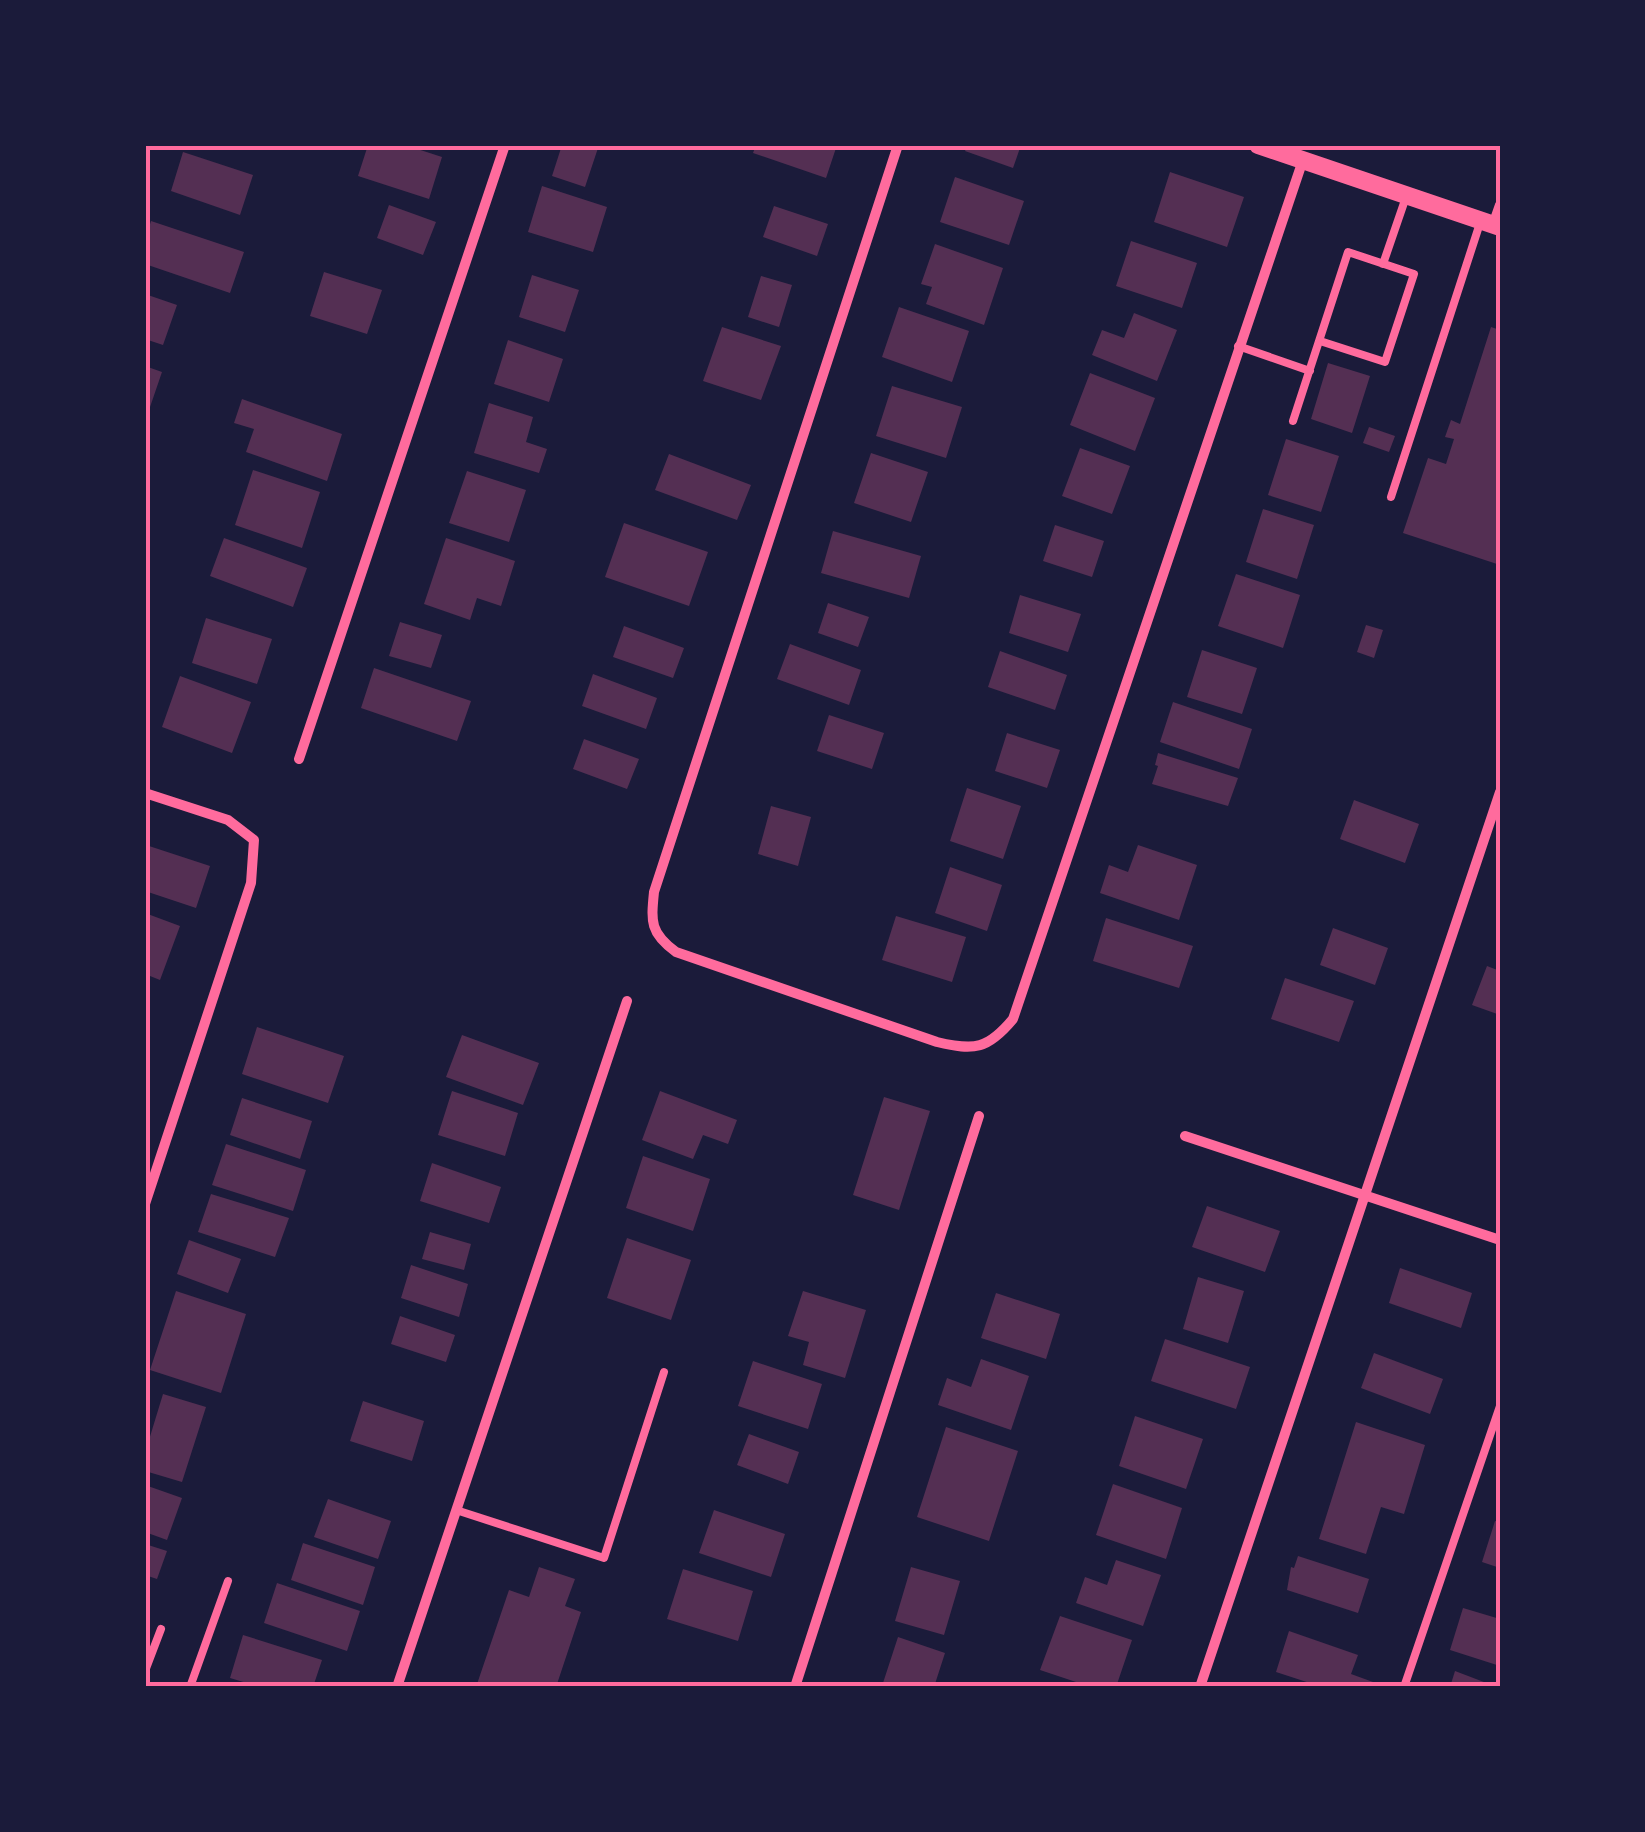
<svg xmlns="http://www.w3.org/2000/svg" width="1645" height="1832" viewBox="0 0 1645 1832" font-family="'Work Sans',sans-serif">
  <rect width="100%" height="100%" fill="#1b1b3a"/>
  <path fill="#542f53" d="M368,145H405L442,157L429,199L358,176Z
    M562,145L598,148L585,187L552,176Z
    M756,145H837L826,178L753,153Z
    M968,145H1021L1013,168L965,151Z
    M183,152L253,175L240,215L171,191Z
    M1170,172L1244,197L1227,247L1154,222Z
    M955,177L1024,201L1009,245L940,222Z
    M542,186L607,207L593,252L528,232Z
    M389,205L436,222L423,255L377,238Z
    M774,206L828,224L817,256L763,237Z
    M151,221L244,252L230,293L145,264V240Z
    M1131,241L1197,263L1182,308L1116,286Z
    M935,244L1003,268L984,325L926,304L932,287L921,284Z
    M324,272L382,290L367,334L310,316Z
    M532,275L579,290L565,332L519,317Z
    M761,276L792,285L779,327L748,317Z
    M145,294L177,305L163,345L145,339Z
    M899,307L969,331L952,382L882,357Z
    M1134,313L1177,330L1157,381L1092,355L1102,330L1124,338Z
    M722,327L781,346L761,400L703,381Z
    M1491,327L1500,330V565L1403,533L1428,458L1446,464L1454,439L1445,437L1451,420L1460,424Z
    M508,340L563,359L549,402L494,384Z
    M1328,363L1370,376L1352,433L1311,419Z
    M145,366L162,372L149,410L145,409Z
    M1090,373L1155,398L1135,451L1070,425Z
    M892,386L962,407L946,458L876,436Z
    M242,399L342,434L327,481L246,452L254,429L234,423Z
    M489,403L533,417L526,442L547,449L539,473L474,453Z
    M1369,427L1395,436L1389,452L1363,443Z
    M1286,439L1339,456L1321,512L1268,495Z
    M1080,448L1130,466L1112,514L1062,496Z
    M871,453L928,472L911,522L854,503Z
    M669,454L751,485L737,520L655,490Z
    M253,470L320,492L302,548L235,525Z
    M467,471L526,490L509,542L449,523Z
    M1263,509L1314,525L1297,579L1246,562Z
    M624,523L708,552L689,606L605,577Z
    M1055,525L1104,541L1092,577L1043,561Z
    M833,531L921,556L909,598L821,573Z
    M224,538L307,568L293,607L210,576Z
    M446,538L515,561L501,606L477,598L470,620L424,604Z
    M1236,574L1300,595L1283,648L1218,626Z
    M1020,595L1081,614L1068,652L1009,633Z
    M828,603L869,617L858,647L818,633Z
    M206,618L272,639L257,684L192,663Z
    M400,622L442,635L431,668L389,656Z
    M1366,625L1383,630L1374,658L1357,652Z
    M624,626L684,648L673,678L613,657Z
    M790,644L861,670L849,705L777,679Z
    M1202,650L1257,668L1242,714L1187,697Z
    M1000,651L1067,675L1055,710L988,687Z
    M374,668L471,701L457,741L361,708Z
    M593,674L657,698L646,729L582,706Z
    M180,676L251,702L232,753L162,727Z
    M1173,702L1252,729L1239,769L1160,742Z
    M829,715L884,733L872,769L817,751Z
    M1007,733L1060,750L1047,788L995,771Z
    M584,739L639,759L627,789L573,769Z
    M1158,753L1238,778L1228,806L1152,784L1158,766L1155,765Z
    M967,788L1021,806L1003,859L950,841Z
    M1354,800L1419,824L1405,863L1340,839Z
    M771,806L811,817L798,866L758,854Z
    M1138,845L1197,865L1179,920L1100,893L1109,865L1128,872Z
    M149,846L210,866L196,908L145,891V859Z
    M950,867L1002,885L987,931L935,913Z
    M145,913L180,926L160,980L145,974Z
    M896,916L966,937L952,982L882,960Z
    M1106,918L1193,946L1179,988L1093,961Z
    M1333,928L1388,948L1375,985L1320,965Z
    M1487,966L1500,971V1015L1472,1005Z
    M1285,978L1354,1001L1339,1042L1271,1019Z
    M257,1027L344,1056L328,1103L242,1074Z
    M462,1035L539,1063L523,1105L446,1077Z
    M452,1091L518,1113L505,1156L438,1135Z
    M660,1091L737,1120L728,1144L703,1135L693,1159L642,1140Z
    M884,1097L930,1111L899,1210L853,1195Z
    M242,1098L312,1121L300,1159L230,1135Z
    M226,1144L306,1170L293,1211L212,1185Z
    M643,1156L710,1179L693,1231L626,1208Z
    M432,1163L501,1187L489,1223L420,1201Z
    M211,1194L289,1218L275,1257L198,1232Z
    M1207,1206L1280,1231L1265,1272L1192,1247Z
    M430,1232L471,1244L464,1270L422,1259Z
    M627,1238L691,1260L671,1320L607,1298Z
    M189,1240L241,1259L228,1293L177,1274Z
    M411,1265L468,1284L459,1317L401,1298Z
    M1400,1268L1472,1293L1461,1328L1389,1303Z
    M1198,1277L1244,1291L1228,1343L1183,1329Z
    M176,1291L246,1314L221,1393L150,1370Z
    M803,1291L866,1310L845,1378L803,1365L809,1342L788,1336Z
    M996,1293L1060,1314L1046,1359L981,1338Z
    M400,1316L455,1335L446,1362L391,1344Z
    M1165,1339L1250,1367L1236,1409L1151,1381Z
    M1374,1353L1443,1379L1430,1414L1361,1388Z
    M981,1359L1029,1376L1011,1430L938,1405L947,1378L971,1387Z
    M753,1361L822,1384L808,1429L738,1406Z
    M163,1394L206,1407L182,1482L145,1471V1453Z
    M363,1401L424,1421L412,1461L350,1441Z
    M1135,1416L1203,1439L1186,1489L1119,1466Z
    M1356,1422L1425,1445L1404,1514L1381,1507L1366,1554L1319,1539Z
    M946,1427L1018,1451L989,1541L917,1517Z
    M749,1434L799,1452L788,1484L737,1465Z
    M1113,1484L1182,1508L1166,1559L1096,1535Z
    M145,1485L182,1498L167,1540L145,1532Z
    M328,1499L391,1521L378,1559L314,1537Z
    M714,1510L785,1534L771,1577L699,1553Z
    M1495,1521L1500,1522V1568L1482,1562Z
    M303,1543L375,1567L363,1605L291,1580Z
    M145,1544L167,1551L157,1579L145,1575Z
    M1298,1556L1369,1579L1358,1613L1287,1590L1291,1567L1294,1568Z
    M1116,1560L1161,1575L1143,1626L1076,1603L1085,1577L1107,1585Z
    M539,1567L575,1579L565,1606L581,1612L556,1687H476L509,1590L529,1597Z
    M911,1567L960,1581L944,1635L895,1621Z
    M683,1569L753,1591L738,1641L667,1619Z
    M277,1583L360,1611L347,1651L264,1623Z
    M1463,1608L1500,1619V1666L1450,1650Z
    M1060,1616L1132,1640L1116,1687H1091L1040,1670Z
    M1289,1631L1358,1655L1351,1674L1373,1682L1372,1687H1322L1276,1672Z
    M243,1635L322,1660L313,1687H260L230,1678Z
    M898,1637L945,1653L934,1687L882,1686Z
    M1455,1671L1497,1687H1450Z"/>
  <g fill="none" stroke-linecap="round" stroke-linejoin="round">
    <path stroke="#ff6b9d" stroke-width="8" d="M1383,264L1406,197
      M1238,346L1310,371
      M1293,421L1348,252L1414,274L1385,362L1320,341
      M1391,497L1481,220
      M456,1510L604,1558L664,1372
      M145,1671L161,1629
      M190,1687L228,1581
      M1404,1687L1500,1406"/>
    <path stroke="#ff6b9d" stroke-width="10" d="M898,145L654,892C651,922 650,933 676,952L937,1042C975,1051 988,1049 1013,1019L1303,160
      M1493,225L1500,205
      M299,759L505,145
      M145,793L228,820L254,840L251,883L145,1204
      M1185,1136L1500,1240
      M397,1687L627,1001
      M795,1687L979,1116
      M1200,1687L1500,792"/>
    <path stroke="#ff6b9d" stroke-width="18" d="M1258,145L1500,227"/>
  </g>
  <rect width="1645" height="1832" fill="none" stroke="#1b1b3a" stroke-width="295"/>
  <rect x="148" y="148" width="1350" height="1536" fill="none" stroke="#ff6b9d" stroke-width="4"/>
</svg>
